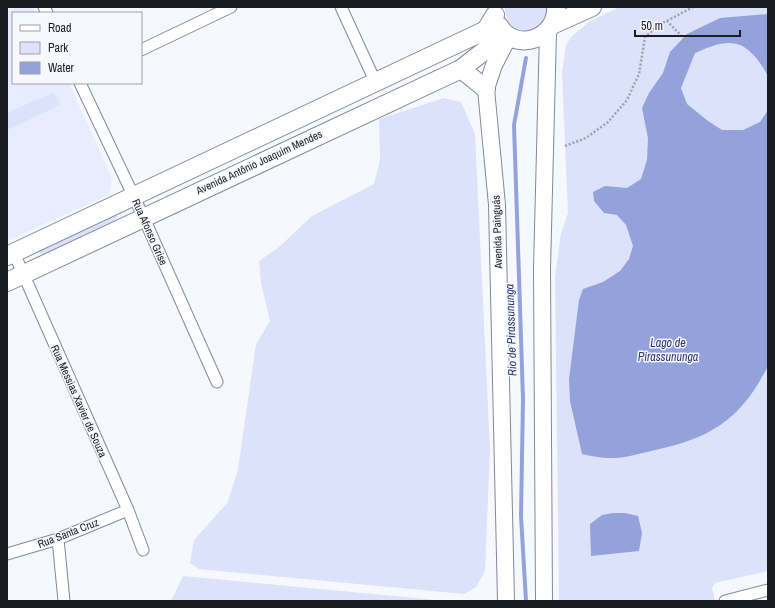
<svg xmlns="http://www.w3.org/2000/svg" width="775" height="608" viewBox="0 0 775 608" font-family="'Archivo Narrow',sans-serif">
  <rect width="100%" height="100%" fill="#f7f8fd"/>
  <path fill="#e7edfe" d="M15,7H34L37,13H13V83H69L112,178L109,195L7,241V11Z"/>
  <path fill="#dbe2fa" d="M505,7H548C551,36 504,41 505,7Z
    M620,7H768V571L715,583L712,588L715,601H559L555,277L561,233L568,213L562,73L566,45L572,36L590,21Z
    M54,92L60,105L7,130V113Z
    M444,98L461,102L475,134L490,449L485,571L476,587L464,594L199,569L190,563L194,540L228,502L238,469L256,344L270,321L261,283L259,261L279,247L312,216L374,184L380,160L379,119Z
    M116,212L117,218L115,220L44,254H40L38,251Z
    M183,576L447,601H171Z"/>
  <path fill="#93a2da" d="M768,14V77C763,65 750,47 737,44C723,40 707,48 695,53L681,88L687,104L708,121L722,130H743L760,122L768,110V366C741,419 712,438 655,450C641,453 624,459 610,458C601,458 591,456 582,454L570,401L569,379L579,300L583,289L603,282L620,271L629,259L633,246L626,225L617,215L604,213L594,201L593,192L605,186L627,188L641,179L647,160L648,138L642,108L649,93L663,73L670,52L687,34L720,18Z
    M613,513H625L638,516L642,533L639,551L591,556L590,524L602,515Z"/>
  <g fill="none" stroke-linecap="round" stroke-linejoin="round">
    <path stroke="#93a2da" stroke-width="4" d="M526,58L514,125L523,399L521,516L526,601"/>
    <g stroke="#82889c" stroke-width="13">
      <path id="street" d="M44,7L47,13
        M341,7L375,81
        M141,50L231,7
        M80,83L143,216L217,382
        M14,253L128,510L143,550
        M58,539L64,601
        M7,554L58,539L128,510
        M725,601L768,590"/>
    </g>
    <g stroke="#82889c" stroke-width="18">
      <path id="secondary" d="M506,601L497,205L486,89L494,65L509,36
        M544,601L542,269L548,32"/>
    </g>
    <g stroke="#82889c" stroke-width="20">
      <path id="primary" d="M552,25L592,7
        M499,26C516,54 558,38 556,7
        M461,69L486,89
        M7,256L486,30L495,15
        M7,282L461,69L506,34"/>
    </g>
    <path stroke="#a0a1a7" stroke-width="2.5" stroke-dasharray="2 2" stroke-linecap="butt" d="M667,21L693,7
      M565,146L586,138L608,122L627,100L639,74L645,37L660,24L667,21L697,52"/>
    <use href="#street" stroke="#fff" stroke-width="11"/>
    <use href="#secondary" stroke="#fff" stroke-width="16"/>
    <use href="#primary" stroke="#fff" stroke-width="18"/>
  </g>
  <g text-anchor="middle" stroke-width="3" stroke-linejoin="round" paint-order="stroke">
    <g font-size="11" fill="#1a1c24" stroke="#f7f8fd">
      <text transform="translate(259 162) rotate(-25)" y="4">Avenida Antônio Joaquim Mendes</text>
      <text transform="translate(150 232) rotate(66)" y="4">Rua Afonso Grise</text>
      <text transform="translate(497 232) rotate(-92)" y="4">Avenida Painguás</text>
      <text transform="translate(79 401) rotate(66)" y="4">Rua Messias Xavier de Souza</text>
      <text transform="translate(68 533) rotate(-21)" y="4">Rua Santa Cruz</text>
    </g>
    <g font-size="12" font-style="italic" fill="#2b3779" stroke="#f7f8fd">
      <text transform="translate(511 330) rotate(-92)" y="4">Rio de Pirassununga</text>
      <text x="668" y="347">Lago de<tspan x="668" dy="14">Pirassununga</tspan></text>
    </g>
  </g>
  <rect width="775" height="608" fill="none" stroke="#1a1c24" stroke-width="16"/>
  <rect x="12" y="12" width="130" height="72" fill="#f7f8fd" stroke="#9fa0a6"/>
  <rect x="20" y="25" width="20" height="6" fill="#ffffff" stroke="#9fa0a6"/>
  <text x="48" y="32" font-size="12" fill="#1a1c24">Road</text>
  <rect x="20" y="42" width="20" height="12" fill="#dbe2fa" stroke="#9fa0a6"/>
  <text x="48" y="52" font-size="12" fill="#1a1c24">Park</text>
  <rect x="20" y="62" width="20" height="12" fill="#93a2da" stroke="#9fa0a6"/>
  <text x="48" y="72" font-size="12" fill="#1a1c24">Water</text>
  <path d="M635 30v6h105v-6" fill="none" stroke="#1a1c24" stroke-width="2"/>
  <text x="641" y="30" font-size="12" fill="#1a1c24" stroke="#f7f8fd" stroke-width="3" paint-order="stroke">50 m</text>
</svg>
